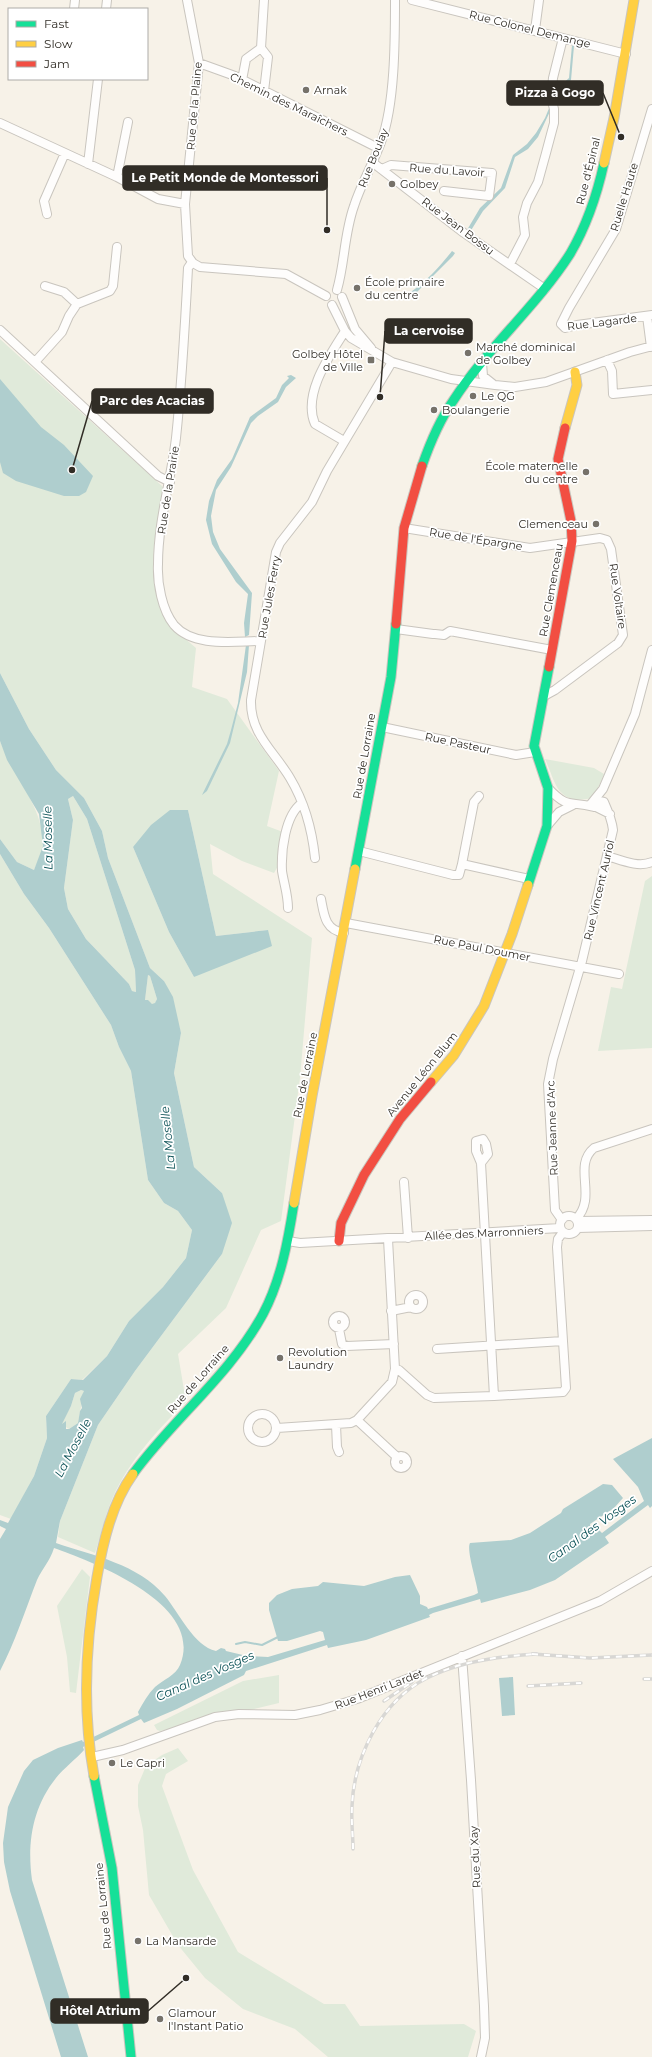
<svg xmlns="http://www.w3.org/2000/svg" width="652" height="2057" viewBox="0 0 652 2057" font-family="Montserrat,sans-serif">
  <rect width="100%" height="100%" fill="#f7f2e8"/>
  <path fill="#e0eada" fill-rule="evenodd" d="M0,339L162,486L164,490L154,544L153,574L160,602L169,625L196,648L192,687L227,699L279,771L267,826L283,832L278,866L274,873L242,861L210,844L213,874L312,938L300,1078L281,1221L261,1230L226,1308L178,1354L186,1402C158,1429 129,1461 113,1497C105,1515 101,1535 95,1553L58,1537L60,1521L98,1425L135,1371L222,1254V1193L194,1167L174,1073L181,1033L164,981L150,968L108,858L102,831L84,798L56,770L29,729L0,673ZM188,810L216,936L268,930L194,977L169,932L133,847Z
    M0,741C13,776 43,806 43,844C43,853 37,863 34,870L17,862L0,839Z
    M545,759L594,768L604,774L598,788L592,798C557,806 556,783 545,759Z
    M73,796L87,819L135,970L136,992L132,991L129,984L86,939L68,909L64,888L73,820L68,799Z
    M0,854L24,894L49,928L111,1025L119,1047L131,1071L148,1180L164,1203L178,1211L192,1230L186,1258L163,1287L129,1321L107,1356L82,1380L71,1379L46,1416L47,1438L34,1476L11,1519L0,1515Z
    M652,876V1048L598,1051L611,987L622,989L645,881Z
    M148,975L150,976L157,999L155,1004H152L145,1000Z
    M81,1390L84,1391L78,1423L69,1429L61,1424L71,1406L75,1393Z
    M82,1569L90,1577L76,1693L70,1692L67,1657L57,1606Z
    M279,1675V1703L160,1731L157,1730L154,1725L243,1681Z
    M178,1748L188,1761L166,1774L162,1786L193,1870L238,1952L324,2004H345L360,2026L464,2024L476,2031L468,2057H328L295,2029L243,2009L205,1978L178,1945L149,1895L143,1830L138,1806V1785L146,1766L162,1755Z"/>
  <path fill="#afcece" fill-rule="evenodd" d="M572,45L574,46L571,80L560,90L538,137L528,149L515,157L505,188L483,211L470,232L467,230L480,208L501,188L513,155L527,144L536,133L545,118L557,89L569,78Z
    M452,251L455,253L453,256L414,295L406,299L405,295C421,288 441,265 452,251Z
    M291,375L296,378L286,387L278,402L258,416L251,423L231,467L216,490L211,516L213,532L220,549L252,593L249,635L245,637L244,623L248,594L236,582L212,544L206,520L209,501L217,480L232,459L250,417L276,398L282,385L289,378L287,376Z
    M0,379L41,427L64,445L93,476L86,492L79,496H64L16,481L3,473L0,462Z
    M246,645H249L247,672L230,743L207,791L202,795L227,744L231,730L238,703Z
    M0,673L29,729L56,770L84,798L102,831L108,858L150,968L164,981L173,997L181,1033L174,1073L194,1167L222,1193L232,1223L222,1254L135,1371L98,1425L60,1521L56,1543C94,1556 138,1564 165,1596C179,1613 194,1646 216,1651L221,1648L225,1649L226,1651L247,1656L268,1657L325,1640L323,1632L320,1631L287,1641H278L269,1610V1603L277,1595L292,1589L318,1586L323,1582L364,1586L395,1577L410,1575L420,1596V1604L427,1607L428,1609L474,1595L478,1593C477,1582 466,1550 470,1543L511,1540L530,1533L561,1513L563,1509L603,1484L612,1485L623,1498L614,1508L590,1524L591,1530L594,1533H597L599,1530L602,1533L644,1501L638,1487L613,1459L652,1438V1506L650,1508L648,1505L605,1537L609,1543L555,1580L530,1590L481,1603L480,1599L433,1613L429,1615L430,1617L366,1640L328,1648L327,1645L246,1671L244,1675L177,1709L144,1723L141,1719L83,1747L84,1750C75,1760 64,1768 56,1778C32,1808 27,1844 32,1880L88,2057H61L10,1891L4,1862L3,1843L8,1807L24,1771L33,1760L58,1748L82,1740L83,1742L139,1715L138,1712C143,1703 148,1694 155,1687C163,1680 176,1675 180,1665C205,1604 95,1563 54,1548C50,1561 42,1569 37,1580C25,1611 15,1642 0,1671V1539L6,1529L0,1526V1520L8,1523L34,1476L47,1438L46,1416L71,1379L83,1380L107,1356L129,1321L163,1287L186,1258L192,1230L178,1211L164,1203L148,1180L131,1071L119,1047L111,1025L49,928L24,894L0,854V839L17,862L34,870L43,846L39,814L7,760L0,741ZM73,796L87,819L135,970L136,992L132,991L129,984L86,939L68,909L64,888L73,820L68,799ZM148,975L150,976L157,999L155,1003L152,1004L148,1000H145ZM81,1390L84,1391L80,1399L82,1408L80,1411L78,1423L69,1429H66V1421L62,1424L71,1406L75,1393Z
    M170,810H188L216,936L268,930L272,946L194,977L169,932L133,847L151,825Z
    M513,1677L515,1715L502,1716L499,1678Z"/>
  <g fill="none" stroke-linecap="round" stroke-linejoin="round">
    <path stroke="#afcece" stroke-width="2" d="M236,1644L245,1642L262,1645L278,1637"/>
    <g stroke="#c9c5be" stroke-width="10">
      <path id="street" d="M187,0L199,63L185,204L187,239L188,256L193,263L200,267L286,274L326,296
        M412,0L626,54
        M74,9L75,0
        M106,9L107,0
        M535,30L539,0
        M199,63L235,76L378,148
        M242,80L246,59L261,48
        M264,91L268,57L261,48L264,0
        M652,109L616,229L569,308L561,324L565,328L577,325L652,315
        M0,123L117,177L158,199L185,204
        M372,162L464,233L545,289
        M88,164L98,79
        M382,169L391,165L492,173L489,196L444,191
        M117,177L128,122
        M47,214L44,201L65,153
        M192,262L188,268C185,325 182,382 176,438C171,480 158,522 158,564C157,583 162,610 174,625C194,648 235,641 261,641
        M510,264L525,235L523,217L527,203L538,182L546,153L554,123V109L551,97L553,78L563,38
        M45,286L64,292L77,304
        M337,290C345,262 344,234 354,206C361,184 373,164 381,142C395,104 395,41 395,0
        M342,297L355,329L371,348
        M332,305L345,331L351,338L392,362L451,379L495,385L515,387L546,382L630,352L652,346
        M647,316L651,347
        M0,330L158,476L170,482
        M607,360L612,371L613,394L652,390
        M35,362L62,332L69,316L77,304L110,291L113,286L117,247
        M482,363L483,376L493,384
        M344,441L315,424C302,394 330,355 345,331
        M404,528L530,548L600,538L607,540L611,549L623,635L618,643L555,690L544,696
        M396,629L433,634
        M435,634L444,635L450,631L552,650
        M382,727L516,755L535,752
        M548,788C569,810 569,800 594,807
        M590,805L603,789L635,714L652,650
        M547,826L559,812L573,805
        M359,851L453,875H459L462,864L529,879
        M607,856C621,860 638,868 652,862
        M315,858C312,829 305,803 290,778C274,751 250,734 251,700L276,552L280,543L312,502L327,471L392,362
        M462,864L474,802L479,796
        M321,899C324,915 325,930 344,933
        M288,908C288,895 284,884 282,871C281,851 285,815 302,803
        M346,923L619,974
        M481,1163L488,1154L486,1144L483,1139L476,1141V1151L481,1163L494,1396L563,1392L566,1388L557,1247L558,1239L563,1232
        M404,1182L408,1238
        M560 1225a9 9 0 1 1 18 0a9 9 0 1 1-18 0Z
        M576,1219C598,1197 572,1166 594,1148L652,1129
        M562,1220L555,1210L548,1084L553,1059L582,961L613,830C612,820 608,811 604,802L595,800L596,807L610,814
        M577,1221L652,1220
        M578,1228L652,1226
        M288,1241L300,1243L560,1228
        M409 1302a7 7 0 1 1 14 0a7 7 0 1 1-14 0Z
        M391,1311L411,1307
        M333 1322a6 6 0 1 1 12 0a6 6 0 1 1-12 0Z
        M339,1329L342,1344L347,1346L394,1344
        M437,1349L563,1341
        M395,1369L399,1370L427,1395L434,1398L494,1396
        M248 1428a14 14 0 1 1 28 0a14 14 0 1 1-28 0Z
        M357,1420L397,1457
        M336,1425L337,1447L339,1452
        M277,1428L351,1423L357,1420L392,1382L395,1369L388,1239
        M395 1462a6 6 0 1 1 12 0a6 6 0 1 1-12 0Z
        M462,1656L471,1780L484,2006L485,2038L481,2057
        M92,1757L123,1750L215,1717L239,1714L295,1715L320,1710L357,1699L600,1601L652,1571"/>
    </g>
    <g stroke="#c9c5be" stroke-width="11">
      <path id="fast" d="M422,466C430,443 439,421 453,401C487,348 536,307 570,254C587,225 597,195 604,163
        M355,869L391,677L396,624
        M528,885L547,826L548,788L534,746L549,667
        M133,1474C173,1419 230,1375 263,1314C281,1280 288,1241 294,1203
        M94,1776L112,1868L131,2057"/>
    </g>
    <g stroke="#c9c5be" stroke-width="11">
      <path id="slow" d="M604,163L614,118L634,0
        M565,428L577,385L575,372
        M431,1082L454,1055L484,1006L512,934L528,885
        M294,1203L312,1096L355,869
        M94,1776C82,1709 85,1644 97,1577C103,1542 112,1503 133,1474"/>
    </g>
    <g stroke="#c9c5be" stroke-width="11">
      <path id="jam" d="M396,624L404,528L422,466
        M549,667L572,541L571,521L558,459L565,428
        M339,1241L341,1223L364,1175L400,1119L431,1082"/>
    </g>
    <use href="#street" stroke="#fefdfc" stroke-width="8"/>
    <use href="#fast" stroke="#16e098" stroke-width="9"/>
    <use href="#slow" stroke="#ffcf43" stroke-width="9"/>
    <use href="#jam" stroke="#f24e42" stroke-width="9"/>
    <g stroke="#d8d7d4" stroke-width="3.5">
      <path id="rail" d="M532,1654L590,1658L652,1655
        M644,1679H652
        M528,1686L581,1683
        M384,1701L412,1682
        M353,1849C353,1835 351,1820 352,1806C354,1757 381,1701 427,1678C460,1661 500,1656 537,1654"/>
    </g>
    <use href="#rail" stroke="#fff" stroke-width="2" stroke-dasharray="6" stroke-linecap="butt"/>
  </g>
  <g fill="#76726a" stroke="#fff" stroke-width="1.5">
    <circle cx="306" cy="90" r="4"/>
    <circle cx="392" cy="184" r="4"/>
    <circle cx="357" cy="288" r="4"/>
    <circle cx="468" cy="353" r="4"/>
    <rect x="367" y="356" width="8" height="8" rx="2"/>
    <circle cx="473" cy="396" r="4"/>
    <circle cx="434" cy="410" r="4"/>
    <circle cx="586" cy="472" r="4"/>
    <circle cx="596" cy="524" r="4"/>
    <circle cx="280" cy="1358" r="4"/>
    <circle cx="112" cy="1763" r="4"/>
    <circle cx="138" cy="1941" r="4"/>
    <circle cx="160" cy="2019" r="4"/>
  </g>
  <g text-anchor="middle" stroke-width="3.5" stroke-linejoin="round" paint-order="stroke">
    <g font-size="11" fill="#312d26" stroke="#fff">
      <text transform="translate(530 29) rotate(14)" y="4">Rue Colonel Demange</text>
      <text transform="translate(289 104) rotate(26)" y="4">Chemin des Maraîchers</text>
      <text transform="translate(194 106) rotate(-85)" y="4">Rue de la Plaine</text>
      <text transform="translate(373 158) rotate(-68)" y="4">Rue Boulay</text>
      <text transform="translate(447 170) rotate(4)" y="4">Rue du Lavoir</text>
      <text transform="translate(588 171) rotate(-76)" y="4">Rue d'Épinal</text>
      <text transform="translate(624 197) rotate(-73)" y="4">Ruelle Haute</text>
      <text transform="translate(458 226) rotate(37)" y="4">Rue Jean Bossu</text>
      <text transform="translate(602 322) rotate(-7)" y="4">Rue Lagarde</text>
      <text transform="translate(168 490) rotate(-81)" y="4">Rue de la Prairie</text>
      <text transform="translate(476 539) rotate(9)" y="4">Rue de l'Épargne</text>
      <text transform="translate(551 590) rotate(-80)" y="4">Rue Clemenceau</text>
      <text transform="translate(618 596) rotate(82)" y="4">Rue Voltaire</text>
      <text transform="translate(269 597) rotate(-80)" y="4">Rue Jules Ferry</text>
      <text transform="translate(458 743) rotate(12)" y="4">Rue Pasteur</text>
      <text transform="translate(364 756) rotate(-80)" y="4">Rue de Lorraine</text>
      <text transform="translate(599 890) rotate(-77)" y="4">Rue Vincent Auriol</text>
      <text transform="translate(482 948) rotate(11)" y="4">Rue Paul Doumer</text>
      <text transform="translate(422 1074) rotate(-51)" y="4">Avenue Léon Blum</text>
      <text transform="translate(305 1075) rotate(-79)" y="4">Rue de Lorraine</text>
      <text transform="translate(552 1128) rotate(-92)" y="4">Rue Jeanne d'Arc</text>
      <text transform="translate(484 1233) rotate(-3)" y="4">Allée des Marronniers</text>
      <text transform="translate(198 1379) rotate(-49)" y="4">Rue de Lorraine</text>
      <text transform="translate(379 1689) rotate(-21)" y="4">Rue Henri Lardet</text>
      <text transform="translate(475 1857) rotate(-93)" y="4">Rue du Xay</text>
      <text transform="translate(103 1906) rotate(-96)" y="4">Rue de Lorraine</text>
    </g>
    <g font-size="11" fill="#312d26" stroke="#fff" text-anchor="start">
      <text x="314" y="94">Arnak</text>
      <text x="400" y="188">Golbey</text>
      <text x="365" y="286">École primaire<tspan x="365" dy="13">du centre</tspan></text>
      <text x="476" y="351">Marché dominical<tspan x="476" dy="13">de Golbey</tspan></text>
      <text x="363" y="358" text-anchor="end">Golbey Hôtel<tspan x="363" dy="13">de Ville</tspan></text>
      <text x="481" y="400">Le QG</text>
      <text x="442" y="414">Boulangerie</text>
      <text x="578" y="470" text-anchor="end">École maternelle<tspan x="578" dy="13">du centre</tspan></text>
      <text x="588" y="528" text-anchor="end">Clemenceau</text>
      <text x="288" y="1356">Revolution<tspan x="288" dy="13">Laundry</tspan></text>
      <text x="120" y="1767">Le Capri</text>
      <text x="146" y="1945">La Mansarde</text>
      <text x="168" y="2017">Glamour<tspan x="168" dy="13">l'Instant Patio</tspan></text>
    </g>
    <g font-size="12" font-style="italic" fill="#095055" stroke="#fff">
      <text transform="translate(48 838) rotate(-91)" y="4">La Moselle</text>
      <text transform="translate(168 1138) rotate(-96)" y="4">La Moselle</text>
      <text transform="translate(73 1448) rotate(-62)" y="4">La Moselle</text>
      <text transform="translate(592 1529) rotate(-36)" y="4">Canal des Vosges</text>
      <text transform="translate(205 1676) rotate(-24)" y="4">Canal des Vosges</text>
    </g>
  </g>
  <path fill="none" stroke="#312d26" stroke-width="1.5" d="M621 137L603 93M327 230L327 178M380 397L385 331M72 470L92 401M186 1978L148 2011"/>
  <g fill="#312d26" stroke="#fff" stroke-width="1.5">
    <circle cx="621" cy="137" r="4"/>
    <circle cx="327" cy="230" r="4"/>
    <circle cx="380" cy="397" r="4"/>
    <circle cx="72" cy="470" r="4"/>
    <circle cx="186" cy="1978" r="4"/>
  </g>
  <g fill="#312d26" stroke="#312d26" stroke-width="1.5">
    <rect x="507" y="81" width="96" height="24" rx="4"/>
    <rect x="123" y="166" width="204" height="24" rx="4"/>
    <rect x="385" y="319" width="87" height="24" rx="4"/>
    <rect x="92" y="389" width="121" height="24" rx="4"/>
    <rect x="51" y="1999" width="97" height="24" rx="4"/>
  </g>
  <g font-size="12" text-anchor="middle" font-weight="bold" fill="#fff">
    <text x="555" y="97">Pizza à Gogo</text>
    <text x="225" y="182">Le Petit Monde de Montessori</text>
    <text x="429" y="335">La cervoise</text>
    <text x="152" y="405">Parc des Acacias</text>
    <text x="100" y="2015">Hôtel Atrium</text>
  </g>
  <rect x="8" y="8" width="140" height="72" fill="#ffffff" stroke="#adaba8"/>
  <rect x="16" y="21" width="20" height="6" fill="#16e098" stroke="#adaba8"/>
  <text x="44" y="28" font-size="12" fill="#312d26">Fast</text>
  <rect x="16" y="41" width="20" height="6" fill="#ffcf43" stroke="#adaba8"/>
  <text x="44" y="48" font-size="12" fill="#312d26">Slow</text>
  <rect x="16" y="61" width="20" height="6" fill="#f24e42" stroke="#adaba8"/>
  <text x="44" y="68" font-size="12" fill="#312d26">Jam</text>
</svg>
